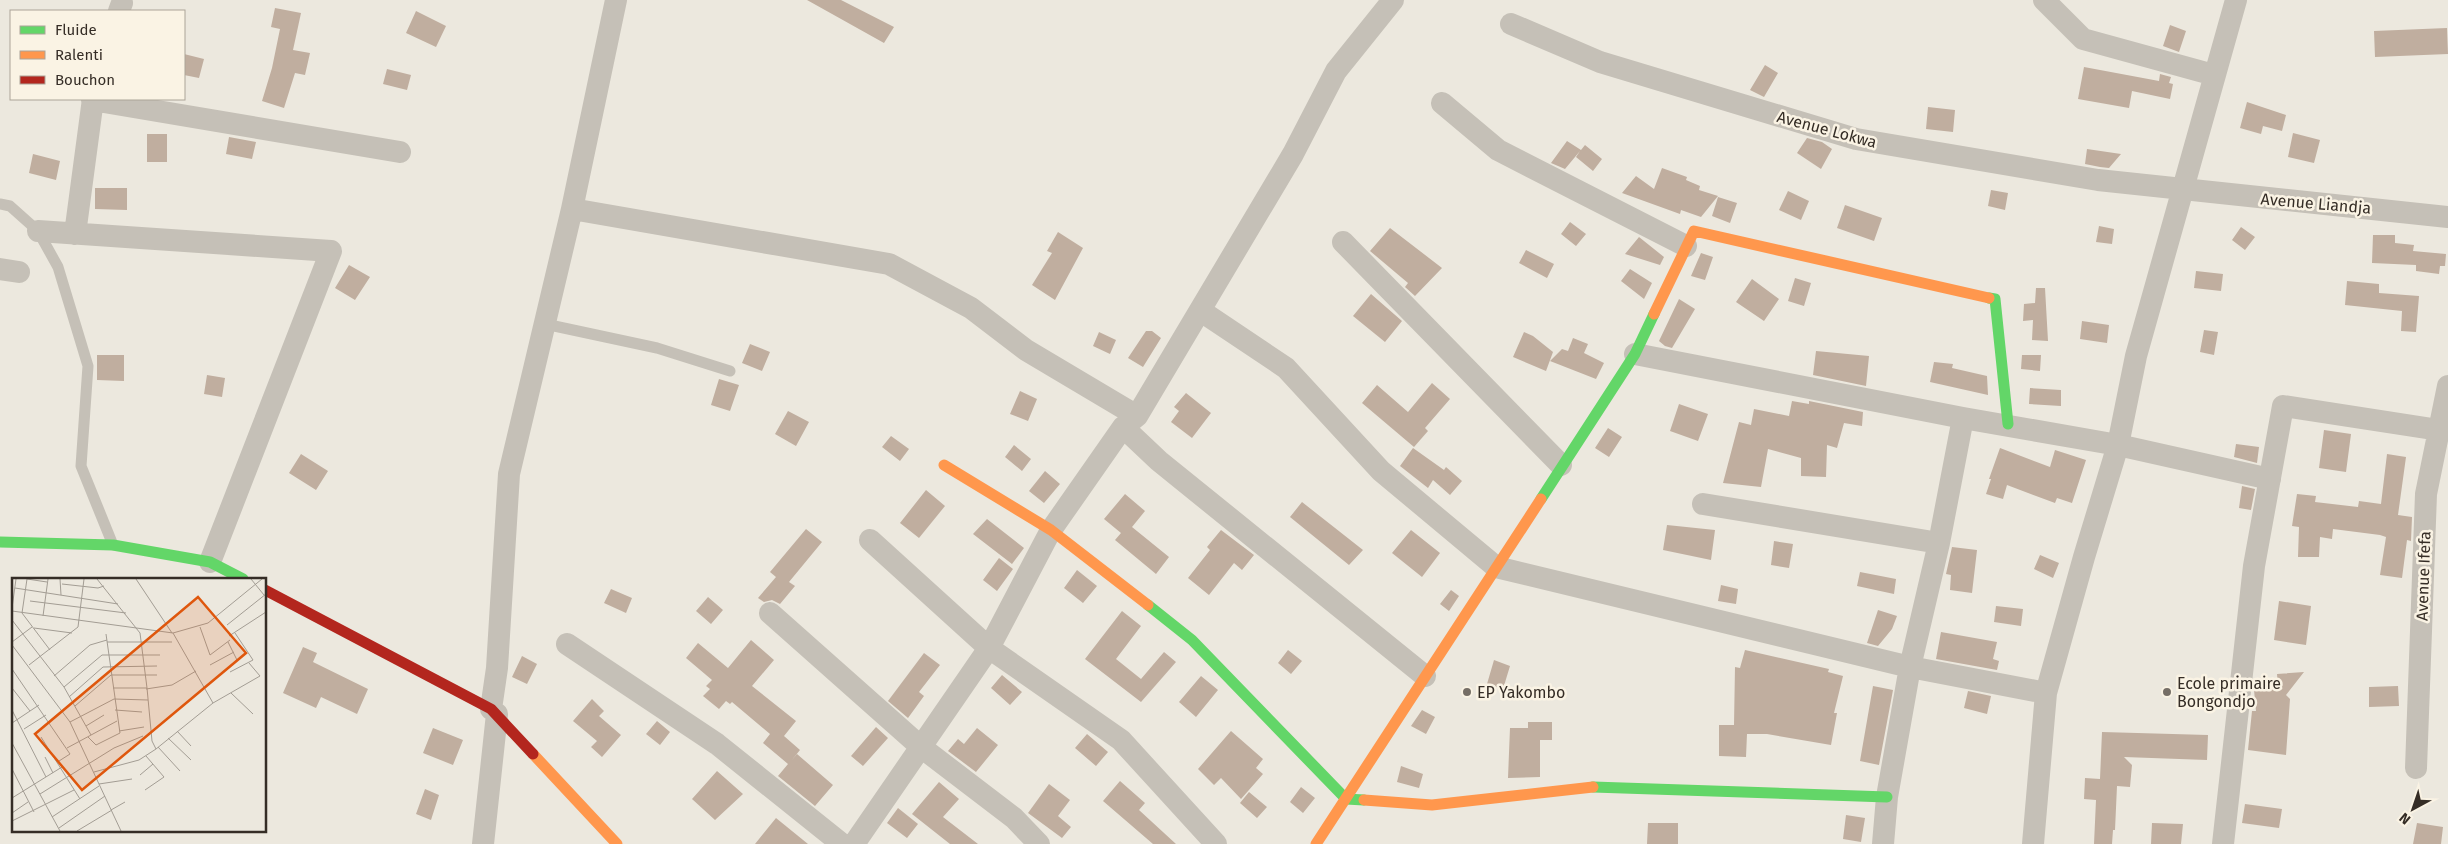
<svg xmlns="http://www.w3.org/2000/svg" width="2448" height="844" viewBox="0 0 2448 844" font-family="'Fira Sans',sans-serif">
  <rect width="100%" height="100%" fill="#ece8de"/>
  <path fill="#c0ae9f" d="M807,0H841L894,27L884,43Z
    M275,8L301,13L293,50L310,53L305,75L295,73L284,108L262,101L272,68L280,29L271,27Z
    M416,11L446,26L436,47L406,33Z
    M2170,25L2186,31L2179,52L2163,46Z
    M2447,28L2448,54L2375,57L2374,31Z
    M184,54L204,59L199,78L184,75Z
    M1765,65L1778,73L1764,97L1750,90Z
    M2084,67L2159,81L2160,74L2171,77L2169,83L2173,84L2170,99L2132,91L2129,108L2078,99Z
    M387,69L411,75L407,90L383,84Z
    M2247,102L2286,115L2282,131L2263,126L2261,134L2240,128Z
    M1928,107L1955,110L1953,132L1926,129Z
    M2293,133L2320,140L2314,163L2288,157Z
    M147,134H167V162H147Z
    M229,137L256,142L252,159L226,154Z
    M1807,138L1822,142L1832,149L1821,169L1797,153Z
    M1567,141L1581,150L1585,145L1602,159L1593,171L1576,157L1580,151L1565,169L1551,163Z
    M2087,149L2121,154L2109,168L2100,167L2085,164Z
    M33,154L60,161L56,180L29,173Z
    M1662,168L1687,177L1686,180L1700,186L1699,190L1718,196L1701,217L1681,210L1680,214L1622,193L1636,176L1654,189Z
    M95,188H127V210L95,209Z
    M1991,190L2008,193L2005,210L1988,206Z
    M1788,191L1809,201L1801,220L1779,210Z
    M1718,197L1737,203L1730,223L1712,216Z
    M1845,205L1882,218L1874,241L1837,228Z
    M1570,222L1586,234L1576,246L1561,234Z
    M2099,226L2114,229L2112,244L2096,242Z
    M2241,227L2255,237L2245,250L2232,240Z
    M1390,228L1442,268L1415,296L1405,287L1408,283L1370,251Z
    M1058,232L1083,248L1055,300L1032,285L1052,253L1047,251Z
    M2373,235H2395V243L2414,245L2413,251L2446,254L2445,266H2440L2439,274L2416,271V265L2372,263Z
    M1639,237L1664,257L1660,265L1625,254Z
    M1526,250L1554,264L1547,278L1519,263Z
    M1701,253L1713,257L1705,280L1691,276Z
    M349,265L370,277L355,300L335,288Z
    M1630,269L1652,283L1644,299L1621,281Z
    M2196,271L2223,274L2221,291L2194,288Z
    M1795,278L1811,283L1804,306L1788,301Z
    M1752,279L1779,299L1764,321L1736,302Z
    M2347,281L2379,284V293L2419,296L2416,332L2401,331L2402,311L2345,305Z
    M2036,288H2045L2048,341L2032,340L2033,320L2023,321L2024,304L2035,303Z
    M1371,294L1402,321L1385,342L1353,316Z
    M1679,299L1695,309L1672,348L1665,346L1659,341Z
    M2082,321L2109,325L2107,343L2080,339Z
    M2204,330L2218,332L2214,355L2200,352Z
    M1146,331H1152L1161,338L1143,367L1128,358Z
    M1099,332L1116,340L1110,354L1093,346Z
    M1524,332L1533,336L1553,352L1546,371L1513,357Z
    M1573,338L1588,344L1584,353L1604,363L1596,379L1550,361L1562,349L1568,351Z
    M750,344L770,352L762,371L742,363Z
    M1816,351L1869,356L1866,386L1813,375Z
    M97,355H124V381L97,380Z
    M2022,355H2041L2040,371L2021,369Z
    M1934,362L1953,364L1952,368L1987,376L1988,395L1930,382Z
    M207,375L225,378L222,397L204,394Z
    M719,379L739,385L730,411L711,405Z
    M1432,383L1450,399L1425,428L1428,431L1414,447L1362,403L1377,385L1408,412Z
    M2030,388L2061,390V406L2029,404Z
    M1020,391L1037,399L1028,421L1010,414Z
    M1186,393L1211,413L1192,438L1171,422L1179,411L1174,407Z
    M1792,401L1809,404V401L1863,412L1862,426L1844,423L1837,448L1827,445L1826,477L1801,476V458L1768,449L1761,487L1723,483L1739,422L1751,425L1754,409L1789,416Z
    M1679,404L1708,414L1698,441L1670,431Z
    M788,411L809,422L796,446L775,434Z
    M1608,428L1622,437L1609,457L1595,448Z
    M2324,430L2351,434L2346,472L2319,468Z
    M891,436L909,449L900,461L882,447Z
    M2236,444L2259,447L2257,463L2234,457Z
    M1014,445L1031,459L1022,471L1005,457Z
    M1413,448L1444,470L1446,467L1462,481L1450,495L1433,480L1428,488L1400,466Z
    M2000,448L2050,467L2055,450L2086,460L2072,503L2057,498L2055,503L2007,485L2003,499L1986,494L1991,479H1989Z
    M301,454L328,471L316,490L289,473Z
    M2387,454L2406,457L2398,515L2412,517L2411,541L2407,540L2402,578L2380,575L2386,537L2380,535L2333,529L2332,539L2320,537L2319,557H2298L2299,527L2292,526L2297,494L2316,496L2315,502L2358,507L2359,501L2381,504Z
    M1045,471L1060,484L1044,503L1029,491Z
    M2242,486L2255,489L2251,510L2239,508Z
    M926,490L945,506L919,538L900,523Z
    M1125,494L1145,511L1132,527L1169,557L1156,574L1115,540L1121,533L1104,519Z
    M1302,502L1363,550L1349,565L1290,517Z
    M987,519L1024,548L1012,564L973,534Z
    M1667,525L1715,530L1711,560L1663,550Z
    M806,529L822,542L789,582L795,586L780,604L772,600L764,602L758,598L776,577L770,572Z
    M1221,530L1254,555L1242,570L1234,563L1209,595L1188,578L1210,550L1207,547Z
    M1411,530L1440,553L1422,577L1392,553Z
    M1774,541L1793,544L1789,568L1771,565Z
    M1952,547L1977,550L1972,593L1950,590L1951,575L1946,574Z
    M2040,555L2059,563L2053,578L2034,569Z
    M999,558L1013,569L997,591L983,580Z
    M1077,570L1097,586L1083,603L1064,588Z
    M1860,572L1896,579L1894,594L1857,586Z
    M1721,585L1738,589L1736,604L1718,601Z
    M611,589L632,598L626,613L604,603Z
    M1451,590L1459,596L1449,611L1440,604Z
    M708,597L723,610L711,624L696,611Z
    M2279,601L2311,606L2306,645L2274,640Z
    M1996,606L2023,609L2021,626L1994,622Z
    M1878,610L1897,616L1892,629L1878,646L1867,643Z
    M1122,611L1141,626L1116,659L1141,679L1164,652L1176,662L1141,702L1085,659Z
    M1941,632L1997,642L1993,659L1999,661L1997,670L1936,659Z
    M751,640L774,660L752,686L796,721L784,736L800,750L791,761L797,754L833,785L815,806L778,776L788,764L763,743L770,734L732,702L730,704L726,701L719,709L703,696L710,689L706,686L712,680L686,658L698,643L728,668Z
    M303,647L317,653L313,662L368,689L357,714L321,697L316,708L283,693Z
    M1288,650L1302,661L1291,674L1278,663Z
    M1745,650L1829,669L1828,672L1843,676L1834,713H1837L1831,745L1767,734H1747L1746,757L1719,756V725H1734L1735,667L1740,668Z
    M924,653L940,665L919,692L924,696L908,718L888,701Z
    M522,656L537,664L527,684L512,677Z
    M1494,660L1510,666L1503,689L1487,684Z
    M2304,672L2286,695L2290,699L2286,755L2248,750L2252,711H2256L2254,690L2278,687L2277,674Z
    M1002,675L1022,692L1010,705L991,688Z
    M1201,676L1218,690L1196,717L1179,702Z
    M1873,686L1893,690L1879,765L1860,761Z
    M2398,686L2399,706L2369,707V687Z
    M1968,691L1991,696L1987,714L1964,708Z
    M592,699L604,711L599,716L621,735L602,757L591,747L597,741L573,721Z
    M1422,710L1435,717L1426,734L1411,726Z
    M657,721L670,732L660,745L646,734Z
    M1528,722H1552V740H1540V777L1508,778L1510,728H1528Z
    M876,727L888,738L863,766L851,756Z
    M433,728L463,740L453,765L423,753Z
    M977,728L998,745L976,772L948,751L958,739L964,744Z
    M1231,731L1263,759L1256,768L1263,774L1241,799L1221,778L1214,785L1198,769Z
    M2102,732L2208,735L2207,760L2124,757L2132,765L2130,787L2117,786L2115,830H2113L2112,844H2094L2096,800L2084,799L2085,778L2100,779Z
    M1087,734L1108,752L1096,766L1075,748Z
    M1401,766L1423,774L1419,788L1397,782Z
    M717,771L743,794L715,820L692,799Z
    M1120,781L1145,803L1139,810L1176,844H1153L1103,801Z
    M939,782L959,799L943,817L978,844H950L912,814Z
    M1049,784L1070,800L1058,816L1071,827L1062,838L1028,813Z
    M1301,787L1315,798L1303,813L1290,802Z
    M425,789L439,795L431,820L416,814Z
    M1249,792L1267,807L1257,818L1240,803Z
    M2245,804L2282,809L2279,828L2242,823Z
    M898,808L918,824L907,838L887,823Z
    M1846,815L1865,818L1861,842L1843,839Z
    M776,818L808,844H755Z
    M1648,823H1678V844H1647Z
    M2152,823L2183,824L2181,844H2151Z
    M2417,823L2443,827L2441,844H2413Z"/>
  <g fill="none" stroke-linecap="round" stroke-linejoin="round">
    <path stroke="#c5c0b7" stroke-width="11" d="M0,204L10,206L38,231L58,267L88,366L81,466L113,545
      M545,324L657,348L730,371"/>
    <path stroke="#c5c0b7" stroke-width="22" d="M2044,0L2083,39L2214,75
      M119,11L122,3
      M1511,24L1600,62L1856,139L2098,180L2448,217
      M92,100L400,152
      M1442,103L1498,150L1686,246
      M572,209L889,264L971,308L1026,350L1137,416
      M38,231L331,251L210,562
      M75,234L93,99
      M1343,242L1561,465
      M0,269L19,272
      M1201,311L1286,368L1381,471L1496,567L1910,667L2046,693
      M1635,354L1963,418L2118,445L2270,479
      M1126,425L1137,416L1293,154L1336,71L1393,0
      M1703,504L1939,543
      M870,540L989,648L1121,740L1216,844
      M770,613L921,747L1014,818L1039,844
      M567,644L717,744L842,844
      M491,709L497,668L509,474L572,209L616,0
      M2416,768L2426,494L2448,386
      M483,844L497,714
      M854,844L989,648L1051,530L1123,427L1159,461L1425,676
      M1883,844L1887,797L1910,667L1939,543L1963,418
      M2033,844L2046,693L2084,557L2118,445L2136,356L2236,0
      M2223,844L2254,566L2283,406L2439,430"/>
    <path stroke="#63d668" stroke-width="11" d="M1989,298L1995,299L2008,424
      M1541,499L1635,354L1654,314
      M0,542L113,545L210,562L243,579
      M1148,605L1192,640L1346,799L1364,800
      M1593,787L1887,797"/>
    <path stroke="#ff974d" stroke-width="11" d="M1654,314L1694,231L1989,298
      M944,465L1051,530L1148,605
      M533,754L617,844
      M1364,800L1432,805L1593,787
      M1316,844L1541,499"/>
    <path stroke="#b3261e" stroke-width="11" d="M265,590L491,709L533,754"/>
  </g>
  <g fill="#756e66" stroke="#faf3e4" stroke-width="2">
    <circle cx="1467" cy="692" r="5"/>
    <circle cx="2167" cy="692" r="5"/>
  </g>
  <g text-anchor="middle" stroke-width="5" stroke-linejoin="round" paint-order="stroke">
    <g font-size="16" fill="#352d26" stroke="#faf3e4">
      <text transform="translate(1827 129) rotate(15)" y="6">Avenue Lokwa</text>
      <text transform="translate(2316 203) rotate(5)" y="6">Avenue Liandja</text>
      <text transform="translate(2423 576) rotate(-88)" y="6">Avenue Ifefa</text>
    </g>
    <g font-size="16" fill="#352d26" stroke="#faf3e4" text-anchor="start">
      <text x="2177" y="689">Ecole primaire<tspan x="2177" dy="18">Bongondjo</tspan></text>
      <text x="1477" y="698">EP Yakombo</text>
    </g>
  </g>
  <g transform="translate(12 578)">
    <rect width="254" height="254" fill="#ece8de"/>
    <path fill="none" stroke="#a39d94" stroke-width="1" d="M15,1L10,35L38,72M15,1L35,4M48,1L49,17M85,1L128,55L135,110H101M124,1L160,55M239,1L252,17M50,6L86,10L92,8M3,10L106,26M18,23L114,35M0,30L4,1M0,33L161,55L196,45L250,1M31,38L36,1M0,42L52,109L79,157M215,47L254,16M188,49L198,77L218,62M22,50L60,55M161,55L201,125M217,58L254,34M0,64L20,49M95,64H160M216,64L225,82M0,67L58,144L109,253M17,87L66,49L72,1M198,87L222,74M0,91L58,176L47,183M218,94L241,82L223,55M42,98L78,67L95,62M52,109L90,77H148M0,110L18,133M135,110L140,163L144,171M134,111L160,107L184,93M219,115L241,136M57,119L91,89L145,88M63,128L99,97H145M0,132L34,199M103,132L130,134M58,144L102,121L136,122M0,145L27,127M74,148L92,137M12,151L34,137M107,153L132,149M165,153L179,168M29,159L68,221M76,159L84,167L108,155L94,56M156,160L179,182M0,165L48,253M146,169L168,193M55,170L105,143M33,179L41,195M0,191L22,234M82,194L127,182L144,171L201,125L248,98L237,85M128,197L141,186M87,206L120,201M133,212L152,199L134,178M28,216L102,170L131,158M0,220L50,189M99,232L113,224M0,235L16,224M40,239L87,208M0,243L62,212M47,250L93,218M65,253L100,232"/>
    <path fill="#df570d" fill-opacity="0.15" stroke="#df570d" stroke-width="2.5" d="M186,19L234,75L70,212L23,156Z"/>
    <rect width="254" height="254" fill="none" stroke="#352d26" stroke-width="2.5"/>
  </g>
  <rect x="10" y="10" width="175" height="90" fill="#faf3e4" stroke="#aba498"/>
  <rect x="20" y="26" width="25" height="8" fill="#63d668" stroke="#aba498"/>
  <text x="55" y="35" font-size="15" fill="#352d26">Fluide</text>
  <rect x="20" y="51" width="25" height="8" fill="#ff974d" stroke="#aba498"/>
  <text x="55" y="60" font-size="15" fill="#352d26">Ralenti</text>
  <rect x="20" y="76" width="25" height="8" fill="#b3261e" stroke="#aba498"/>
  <text x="55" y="85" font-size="15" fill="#352d26">Bouchon</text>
  <g transform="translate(2413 809) rotate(220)" stroke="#faf3e4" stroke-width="4" paint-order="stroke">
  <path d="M0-4L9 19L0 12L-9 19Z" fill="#352d26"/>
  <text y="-8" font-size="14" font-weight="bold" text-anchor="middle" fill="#352d26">N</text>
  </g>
</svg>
